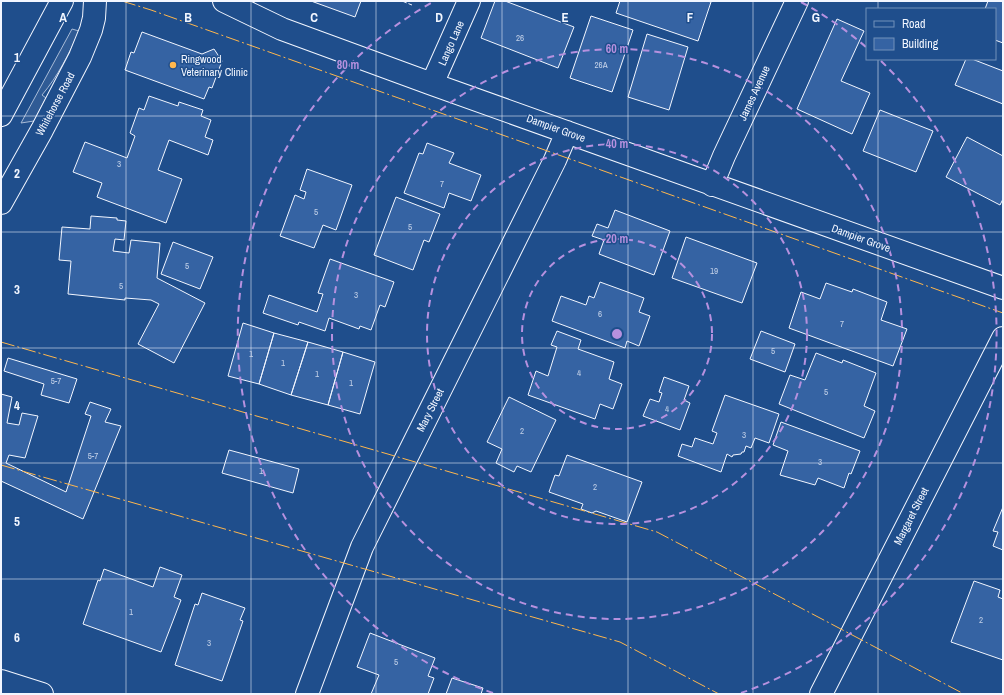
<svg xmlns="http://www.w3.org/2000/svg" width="1004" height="695" viewBox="0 0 1004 695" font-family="'Archivo Narrow',sans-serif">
  <rect width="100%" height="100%" fill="#1f4e8c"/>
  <path fill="#305b95" stroke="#a8bbd7" d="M72,29L79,31C69,54 58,76 42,95L46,98L34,121L21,123Z"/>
  <path fill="#3563a3" stroke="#f2f6ff" d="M311,1H361L355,17Z
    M495,1H505L574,27L558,68L481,38Z
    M620,1H707L711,2L698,41L616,13Z
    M988,1H1003V43L995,40V9H985Z
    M591,16L633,30L612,92L570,78Z
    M837,19L864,31L841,81L870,93L852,134L797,109Z
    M142,32L202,54L214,49L222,61L212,88L209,87L204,99L125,70L131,52L134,53Z
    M647,34L688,47L669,110L628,97Z
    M966,59H972L1003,71V104L955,85Z
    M149,96L178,106L179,102L203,110L201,116L211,120L205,137L213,140L208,155L169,140L158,170L182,179L166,223L97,197L102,183L73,172L85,142L127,158L135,136L130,133L139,108L144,110Z
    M880,110L933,131L916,172L863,151Z
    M967,137L1003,156V199L1000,205L946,177Z
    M427,143L454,153L449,163L481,175L471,201L449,193L444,208L404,193L419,153L423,154Z
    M307,169L352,185L336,230L323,225L314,248L280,236L295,195L304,199L306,192L300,190Z
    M396,197L440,214L429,242L424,240L413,270L374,255Z
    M615,210L670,231L654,275L599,254L604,240L592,236L597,224L608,228Z
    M91,216L117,218V220L126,221L124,240L115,239L113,251L129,253L131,240L160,243L157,278L205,303L174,363L138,344L159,304L151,300L125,298V300L68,294L71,261L59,260L62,227L90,229Z
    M686,237L757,263L742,303L672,278Z
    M173,242L213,257L200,289L161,274Z
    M330,259L394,282L385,307L380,305L371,330L360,326L359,329L329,318L325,331L299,322L298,325L263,313L269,295L317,312L323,294L318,293Z
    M600,282L644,298L639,312L650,316L639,346L627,341L625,348L552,321L561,296L586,305L589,296L594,298Z
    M826,283L852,292L853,289L887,302L881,320L907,329L893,366L789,328L801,292L820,299Z
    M243,323L274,333L259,384L228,376Z
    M557,331L581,340L578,349L614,362L609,379L622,384L613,409L600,404L595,419L528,395L536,371L548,376L557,347L551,345Z
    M761,331L795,344L785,372L750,359Z
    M274,333L308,342L291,395L259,384Z
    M308,342L343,352L328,405L291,395Z
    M343,352L375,362L360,414L328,405Z
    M816,353L842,363L843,360L876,373L864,406L875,411L864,438L779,404L790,375L805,380Z
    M8,358L77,379L69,403L41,395L44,384L4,371Z
    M664,377L689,386L684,400L690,403L680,430L643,416L650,399L659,402L662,393L659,392Z
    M1,394L12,397L7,423L19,425L22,413L38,416L25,458L9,455L6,463L66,492L91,416L85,414L90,402L111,409L105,422L121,426L83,519L1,481Z
    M725,395L779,414L769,443L755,438L751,448L746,446L744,452H742L741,454L733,455L732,457L727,454L721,472L678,456L682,444L692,447L695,438L713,444L717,433L712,431Z
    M509,397L556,420L531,472L517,466L514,472L496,463L502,449L487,442Z
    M781,422L860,451L851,474L849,473L844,488L818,478L815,485L780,475L788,451L773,445Z
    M229,450L299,469L293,493L222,473Z
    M567,455L642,482L627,522L596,511L592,513L581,509L583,504L549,492L555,475L559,476Z
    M1003,507V550L993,546L998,532L993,531Z
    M160,567L182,575L174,597L181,600L161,652L83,624L98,580L100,581L104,569L153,587Z
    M974,581L1000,590L998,597L1003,599V660L951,642Z
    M202,593L245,608L240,620L243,621L222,681L175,665L195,604L198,605Z
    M370,633L435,658L428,676L434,678L428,694H371L379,675L357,667Z
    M452,678L483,688L481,694H446Z"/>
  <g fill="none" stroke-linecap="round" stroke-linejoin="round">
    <g stroke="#f2f6ff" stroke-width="24">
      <path id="minor" d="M224,1L282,29L432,84L1003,288
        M432,84L469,1
        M712,185L724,156L797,1
        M1,203L42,130L80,57L91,30L94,18L95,1
        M1,681L42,694
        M307,694L362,547L555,160L567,132
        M821,694L1003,338"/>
    </g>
    <g stroke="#f2f6ff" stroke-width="24">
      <path id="highway" d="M1,115L62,1"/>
    </g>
    <use href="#minor" stroke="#1f4e8c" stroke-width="22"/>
    <use href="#highway" stroke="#1f4e8c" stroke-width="22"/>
    <path stroke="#f2f6ff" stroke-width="1" stroke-dasharray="5 2" stroke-linecap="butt" d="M402,1L412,5"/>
    <path stroke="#ffb74d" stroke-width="1" stroke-dasharray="14 3 2 3" stroke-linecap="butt" d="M122,1L151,10L1003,313
      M1,342L657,532L964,694
      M1,465L620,642L719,694"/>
  </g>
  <path fill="none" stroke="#f2f6ff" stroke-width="1" stroke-opacity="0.55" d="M126,1V694M251,1V694M376,1V694M502,1V694M628,1V694M753,1V694M878,1V9M878,59V694M1,116H1003M1,232H1003M1,348H1003M1,463H1003M1,579H1003"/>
  <g fill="none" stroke="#b691df" stroke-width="2" stroke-dasharray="7 5">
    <circle cx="617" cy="334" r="95"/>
    <circle cx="617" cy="334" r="190"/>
    <circle cx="617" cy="334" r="285"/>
    <path d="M493 693A380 380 0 0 1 433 2M801 2A380 380 0 0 1 866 47M881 61A380 380 0 0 1 741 693"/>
  </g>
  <circle fill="#ffb74d" stroke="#1f4e8c" stroke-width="1.5" cx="173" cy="65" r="4"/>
  <g text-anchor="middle" stroke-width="3" stroke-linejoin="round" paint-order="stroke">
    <g font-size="9" fill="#c3d1e8">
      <text x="520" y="41">26</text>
      <text x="601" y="68">26A</text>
      <text x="119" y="167">3</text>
      <text x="442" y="187">7</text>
      <text x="316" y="215">5</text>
      <text x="410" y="230">5</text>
      <text x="187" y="269">5</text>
      <text x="714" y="274">19</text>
      <text x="121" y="289">5</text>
      <text x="356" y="298">3</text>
      <text x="600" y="317">6</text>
      <text x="842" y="327">7</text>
      <text x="773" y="354">5</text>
      <text x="251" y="357">1</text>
      <text x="283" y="366">1</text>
      <text x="579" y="376">4</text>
      <text x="317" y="377">1</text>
      <text x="56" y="384">5-7</text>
      <text x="351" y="386">1</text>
      <text x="826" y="395">5</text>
      <text x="667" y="412">4</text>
      <text x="522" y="434">2</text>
      <text x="744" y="438">3</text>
      <text x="93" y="459">5-7</text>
      <text x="820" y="465">3</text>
      <text x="261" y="474">1</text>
      <text x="595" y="490">2</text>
      <text x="131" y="615">1</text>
      <text x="981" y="623">2</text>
      <text x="209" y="646">3</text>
      <text x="396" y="665">5</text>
    </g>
    <g font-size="11" fill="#f2f6ff" stroke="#1f4e8c">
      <text transform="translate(451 43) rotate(-66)" y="4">Lango Lane</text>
      <text transform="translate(754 93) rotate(-65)" y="4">James Avenue</text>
      <text transform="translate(55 104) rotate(-62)" y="4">Whitehorse Road</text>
      <text transform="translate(556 128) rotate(20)" y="4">Dampier Grove</text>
      <text transform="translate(861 238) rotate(20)" y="4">Dampier Grove</text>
      <text transform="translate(430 410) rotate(-63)" y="4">Mary Street</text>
      <text transform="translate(911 516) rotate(-63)" y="4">Margaret Street</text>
    </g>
    <g font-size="11" fill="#f2f6ff" stroke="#1f4e8c" text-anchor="start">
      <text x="181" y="63">Ringwood<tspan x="181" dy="13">Veterinary Clinic</tspan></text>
    </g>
  </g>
  <g font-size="13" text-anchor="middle" font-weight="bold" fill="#f2f6ff" stroke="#1f4e8c" stroke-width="3" stroke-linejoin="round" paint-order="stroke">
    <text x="63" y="22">A</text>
    <text x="188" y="22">B</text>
    <text x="314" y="22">C</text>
    <text x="439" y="22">D</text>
    <text x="565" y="22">E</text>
    <text x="690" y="22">F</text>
    <text x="816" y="22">G</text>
    <text x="17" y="62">1</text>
    <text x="17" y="178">2</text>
    <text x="17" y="294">3</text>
    <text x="17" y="410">4</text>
    <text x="17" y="526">5</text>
    <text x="17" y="642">6</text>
  </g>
  <circle cx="617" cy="334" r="6" fill="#b691df" stroke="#1f4e8c" stroke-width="2"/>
  <g font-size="12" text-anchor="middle" font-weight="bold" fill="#b691df" stroke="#1f4e8c" stroke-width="3" stroke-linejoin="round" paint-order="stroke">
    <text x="617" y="53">60 m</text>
    <text x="348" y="69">80 m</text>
    <text x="617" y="148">40 m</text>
    <text x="617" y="243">20 m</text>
  </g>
  <rect width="1004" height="695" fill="none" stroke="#f2f6ff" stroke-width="4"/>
  <rect x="866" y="8" width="130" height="52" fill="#1f4e8c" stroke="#7391ba"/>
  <rect x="874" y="21" width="20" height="6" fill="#1f4e8c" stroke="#7391ba"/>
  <text x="902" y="28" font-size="12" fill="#f2f6ff">Road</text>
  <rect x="874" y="38" width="20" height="12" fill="#3563a3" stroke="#7391ba"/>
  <text x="902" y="48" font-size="12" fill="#f2f6ff">Building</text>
</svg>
